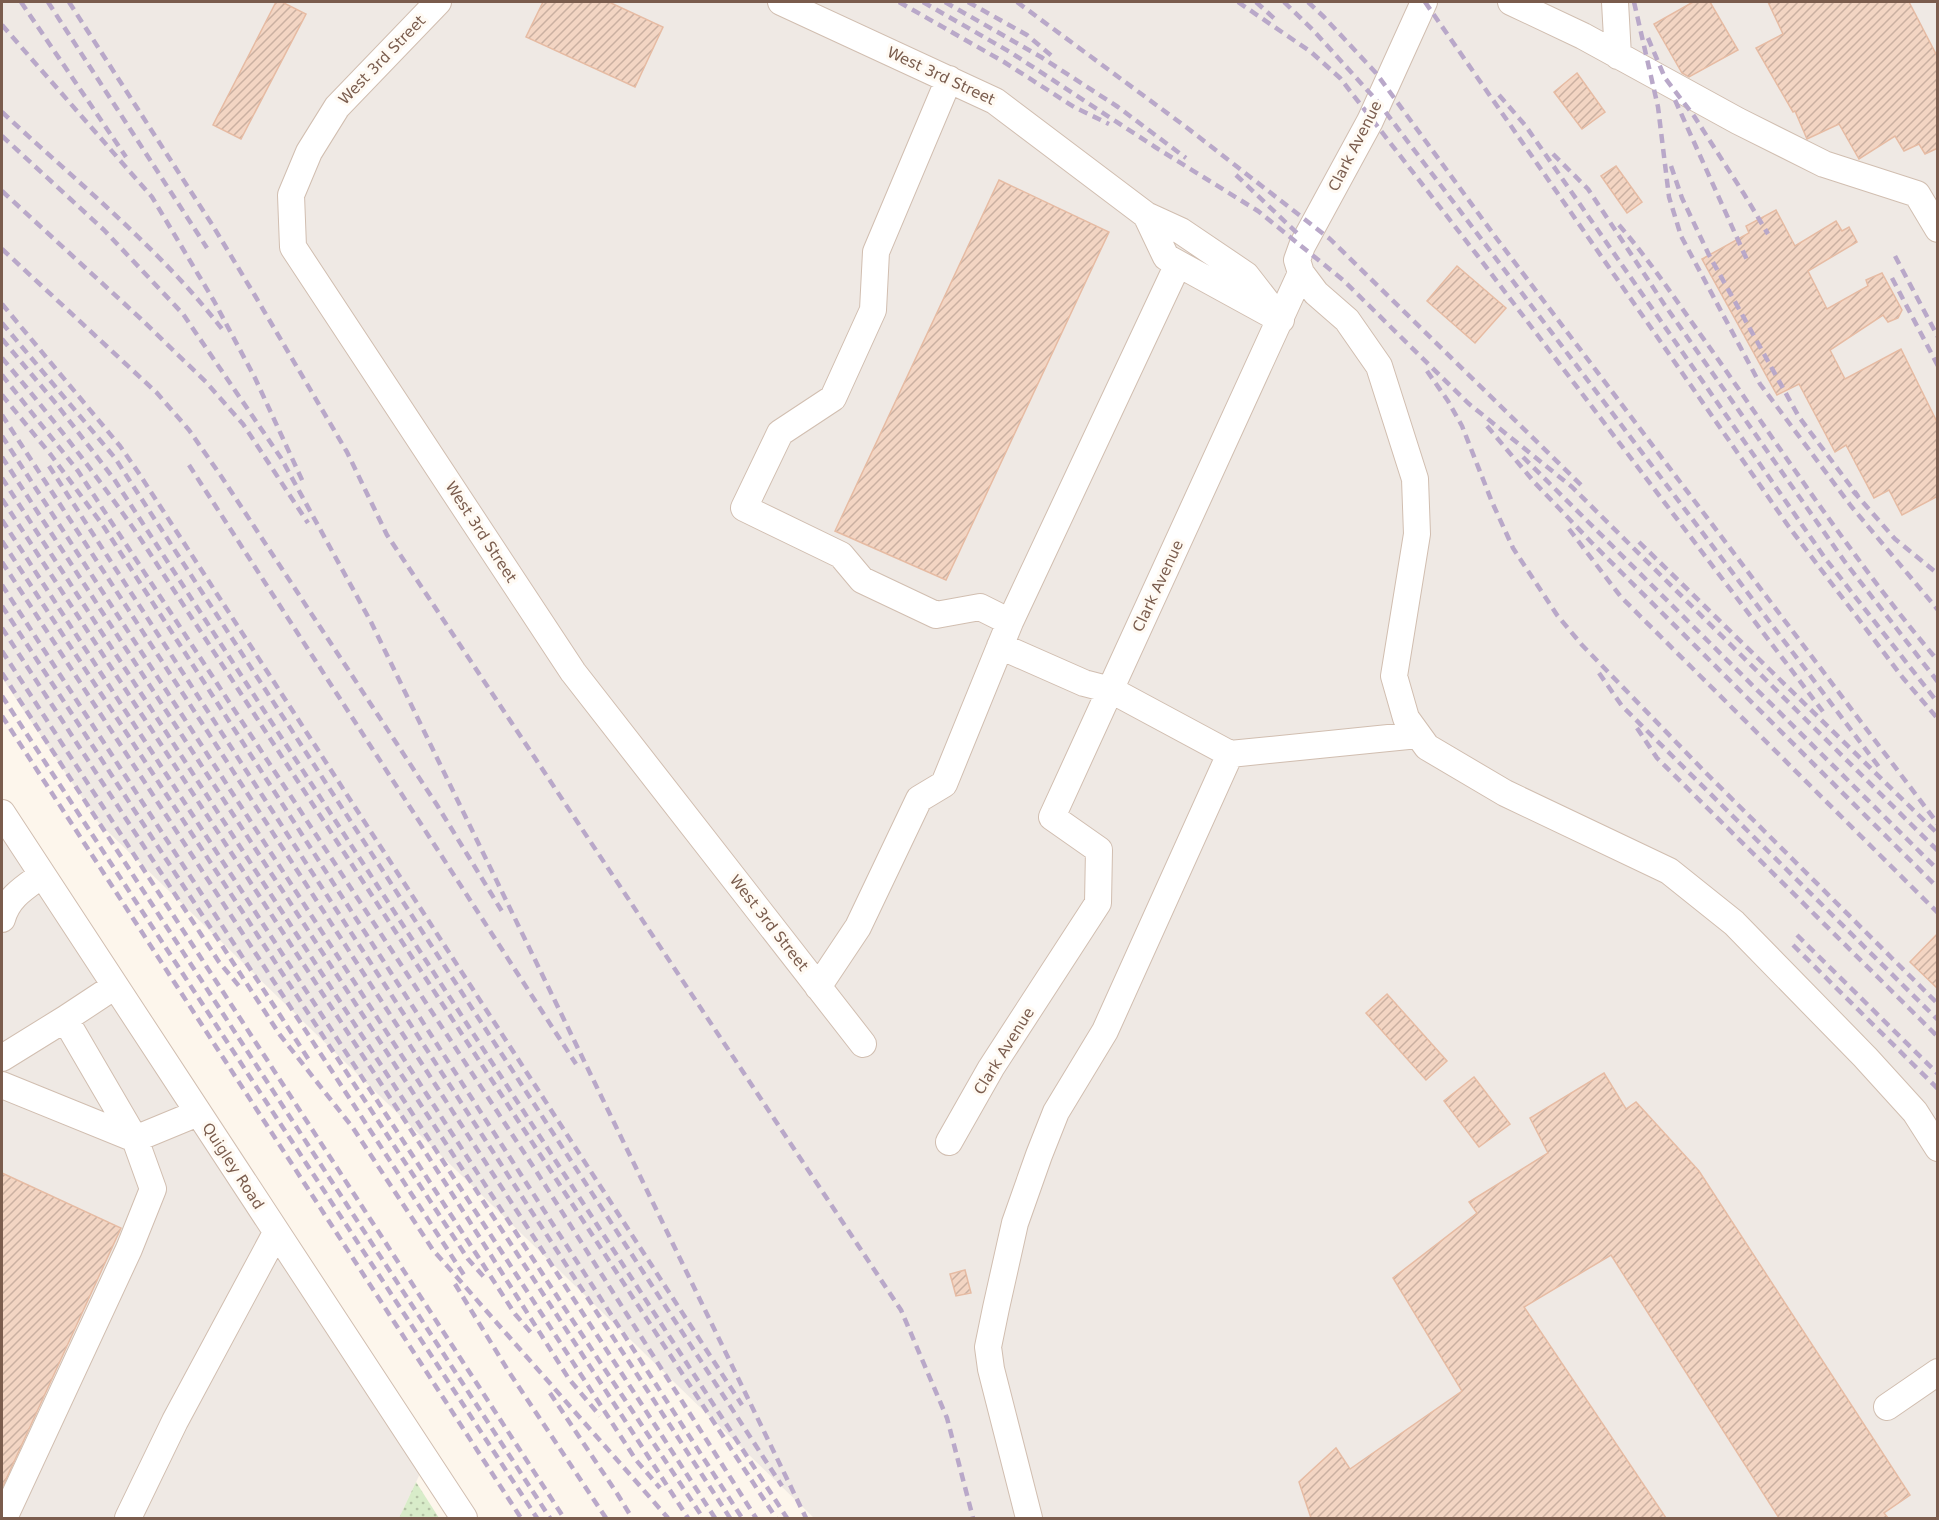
<svg xmlns="http://www.w3.org/2000/svg" width="1939" height="1520" viewBox="0 0 1939 1520" font-family="'DejaVu Sans',sans-serif">
  <defs>
    <pattern id="grass-dots" width="8" height="8" patternUnits="userSpaceOnUse" patternTransform="scale(1.5)"><rect width="8" height="8" fill="#d8ecc9"/><path d="M2 2h.1M6 6h.1" fill="none" stroke="#b4c2a5" stroke-width="1.8" stroke-linecap="round"/></pattern>
    <pattern id="building-hatch" width="6" height="6" patternUnits="userSpaceOnUse" patternTransform="scale(1.5)"><rect width="6" height="6" fill="#f3d5c3"/><path d="M-1 1l2-2M0 6l6-6M5 7l2-2" fill="none" stroke="#cab0a1"/></pattern>
  </defs>
  <rect width="100%" height="100%" fill="#fdf6ec"/>
  <path fill="#efe9e4" d="M2,2H1937V1518H814L99,823L2,678Z
    M2,813L426,1461L399,1518H2Z"/>
  <path fill="url(#grass-dots)" d="M416,1482L439,1518H399Z"/>
  <path fill="url(#building-hatch)" stroke="#e6bba3" stroke-width="1.5" d="M276,2H282L306,14L241,139L213,125Z
    M543,2H609L663,27L635,87L526,37Z
    M1693,2H1710L1738,50L1689,77L1682,73L1654,24Z
    M1768,2H1909L1938,58V148L1925,154L1919,144L1904,151L1895,136L1859,159L1839,124L1807,139L1795,111L1793,112L1756,48L1783,34Z
    M1577,73L1605,112L1582,129L1554,92Z
    M1616,166L1642,202L1627,213L1601,176Z
    M999,180L1109,232L946,580L835,531Z
    M1776,210L1795,246L1836,221L1842,231L1849,227L1857,242L1808,271L1827,309L1868,286L1866,280L1882,273L1902,310L1898,318L1888,322L1883,315L1830,350L1845,379L1901,349L1938,424V496L1902,515L1889,490L1874,498L1846,445L1835,452L1799,384L1777,395L1702,259L1749,233L1746,226Z
    M1457,266L1506,308L1475,343L1427,301Z
    M1938,933V989L1910,962Z
    M1387,994L1447,1061L1426,1080L1366,1013Z
    M1604,1073L1626,1109L1636,1102L1699,1171L1910,1495L1884,1513L1888,1518H1779L1611,1255L1524,1307L1666,1518H1311L1299,1482L1336,1448L1350,1469L1462,1391L1393,1278L1477,1213L1469,1202L1548,1153L1530,1118Z
    M1474,1077L1510,1124L1479,1147L1444,1101Z
    M2,1173L121,1228L2,1488Z
    M965,1270L971,1293L956,1296L950,1274Z"/>
  <g fill="none" stroke-linecap="round" stroke-linejoin="round">
    <g stroke="#d1beb0" stroke-width="28">
      <path id="minor" d="M438,2L337,107L309,152L291,195L293,247L573,672L863,1044
        M781,2L995,101L1146,215L1181,231L1246,275L1281,320L1166,257L1146,215
        M1511,2L1583,36L1738,121L1824,164L1917,194L1938,229
        M1615,2L1618,56
        M949,79L876,252L873,310L833,398L780,433L744,508L841,555L862,580L936,615L980,607L1010,622
        M1301,273L1316,293L1347,320L1379,366L1415,479L1417,534L1394,676L1406,718L1427,747L1505,793L1669,871L1734,923L1865,1057L1915,1112L1938,1148
        M1000,646L1084,683L1111,690L1230,754
        M2,813L464,1518
        M2,919C8,897 24,888 42,875
        M115,986L65,1019L135,1139L198,1113
        M818,987L858,927L919,799L944,784L1010,622L1178,264
        M2,1058L65,1019
        M2,1085L135,1139L153,1189L129,1249L4,1518
        M949,1142L991,1068L1098,903L1099,850L1052,817L1301,273L1297,260L1302,246L1370,121L1424,2
        M1887,1407L1938,1372
        M128,1518L175,1421L276,1233
        M1029,1518L991,1369L988,1347L996,1308L1015,1223L1039,1155L1056,1112L1105,1031L1230,754L1418,735"/>
    </g>
    <use href="#minor" stroke="#fff" stroke-width="26"/>
    <path stroke="#b9a8c9" stroke-width="4.5" stroke-dasharray="9 6" stroke-linecap="butt" d="M21,2L126,157
      M48,2L207,248
      M69,2L213,226L254,294L347,452L387,535L901,1310L947,1418L973,1518
      M899,2L1004,62L1074,107L1109,124
      M923,2L1010,52L1155,147L1258,211L1343,280L1468,403L1572,487L1938,851
      M945,2L1041,57L1118,107L1186,158
      M968,2L1027,35L1053,57
      M1017,2L1186,127L1330,239L1581,485
      M1238,2L1311,52L1340,78L1477,255L1824,713
      M1256,2L1276,20
      M1284,2L1313,30L1378,102L1879,767
      M1308,2L1324,17L1376,73L1497,239L1938,824
      M1425,2L1789,527L1903,678L1938,719
      M1634,2L1658,107L1669,197L1681,236L1760,384L1851,506L1938,610
      M2,25L152,197L214,301L255,378L303,482
      M1648,38L1665,78L1694,116L1744,194L1768,234
      M1499,95L1525,125L1825,558L1938,703
      M1675,100L1747,260
      M2,112C76,181 164,252 225,333
      M2,136L104,230L183,314L281,458L371,622L806,1518
      M1553,154L1588,189L1664,304L1845,562L1938,682
      M1671,166L1682,198L1709,255L1799,417L1858,496
      M1236,175L1297,233
      M2,191L141,319L206,382L243,424L308,523
      M1619,225C1652,263 1679,305 1708,345C1783,452 1854,561 1938,661
      M2,249L157,393L189,430L221,476L437,805L503,913
      M1895,256L1938,337
      M1892,278L1938,366
      M2,304L120,446L138,472L742,1405
      M2,323L115,458L782,1486
      M2,339L58,406L114,479L787,1518
      M2,358C50,415 95,473 138,535L776,1518
      M1427,371L1448,401L1462,426L1492,502L1513,548L1557,615L1582,645L1706,773L1938,1004
      M2,375L78,471L538,1174L756,1518
      M2,395L51,455L104,527L742,1518
      M2,415L200,720L715,1518
      M1487,426L1535,483L1592,543L1938,888
      M2,436L573,1321L703,1518
      M2,457L688,1518
      M1523,457L1938,870
      M189,465L576,1064
      M49,466L730,1518
      M2,478L636,1460L660,1488
      M1853,491L1895,539L1938,574
      M2,499L444,1181L569,1379L600,1416
      M2,520L515,1314L533,1335
      M1569,529L1621,597L1938,913
      M2,541L406,1164L468,1259L484,1277
      M1639,542L1938,834
      M2,562L464,1275
      M2,585L309,1060
      M2,606L280,1035L353,1128L433,1250L668,1518
      M2,628L219,962L239,986
      M2,651L564,1518
      M2,673L550,1518
      M1599,673L1622,706L1938,1020
      M2,696L537,1518
      M2,716L521,1518
      M1637,728L1657,758L1938,1037
      M1797,935L1938,1074
      M1793,945L1938,1089
      M455,1284L509,1372L606,1518
      M550,1393L618,1495L632,1518"/>
  </g>
  <g text-anchor="middle" stroke-width="6" stroke-linejoin="round" paint-order="stroke">
    <g font-size="15" fill="#7a5c4d" stroke="#fffaf3">
      <text transform="translate(382 60) rotate(-46)" y="5">West 3rd Street</text>
      <text transform="translate(941 76) rotate(25)" y="5">West 3rd Street</text>
      <text transform="translate(1355 146) rotate(-63)" y="5">Clark Avenue</text>
      <text transform="translate(481 532) rotate(57)" y="5">West 3rd Street</text>
      <text transform="translate(1158 586) rotate(-65)" y="5">Clark Avenue</text>
      <text transform="translate(769 923) rotate(52)" y="5">West 3rd Street</text>
      <text transform="translate(1004 1051) rotate(-58)" y="5">Clark Avenue</text>
      <text transform="translate(233 1166) rotate(57)" y="5">Quigley Road</text>
    </g>
  </g>
  <rect width="1939" height="1520" fill="none" stroke="#7a5c4d" stroke-width="6"/>
</svg>
